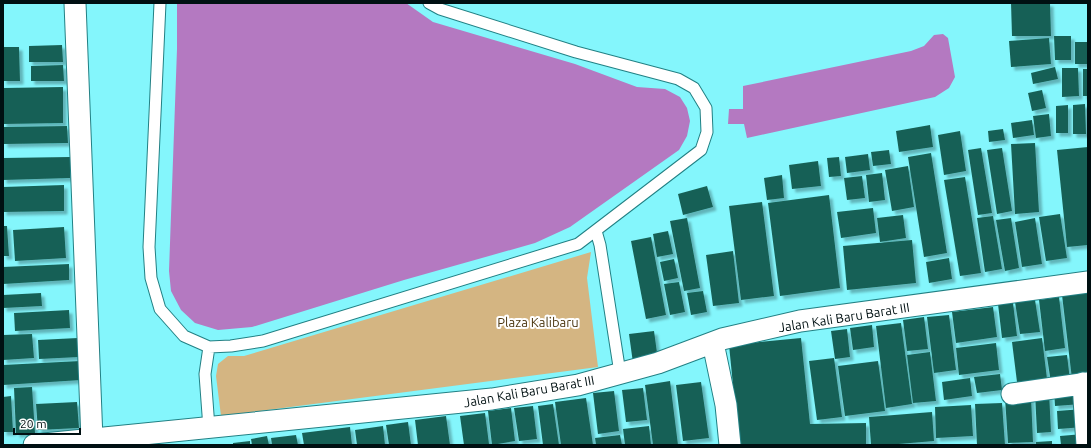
<svg xmlns="http://www.w3.org/2000/svg" width="1091" height="448" viewBox="0 0 1091 448" font-family="Ubuntu,sans-serif">
  <defs>
    <filter id="shadow"><feDropShadow dx="3.5" dy="3.5" stdDeviation="1" flood-color="#0004"/></filter>
  </defs>
  <rect width="100%" height="100%" fill="#84f6fc"/>
  <path fill="#d4b582" d="M591,252L587,278L598,367L221,416L216,376L218,364L228,356H244Z"/>
  <path fill="#b479c1" d="M177,3H406L433,22L575,64L637,87L665,89L680,97L687,108L690,121L687,136L679,150L570,227L535,243L404,280L252,327L218,330L195,323L181,310L171,291L169,271L177,49Z
    M943,34L948,38L955,77L949,88L935,97L747,138L744,124H728L729,109H743V86L911,51L924,46L934,35Z"/>
  <path fill="#176156" filter="url(#shadow)" d="M1011,3H1050L1051,36H1012Z
    M1054,36H1071V60H1055Z
    M1049,38L1051,64L1011,67L1009,41Z
    M1075,42H1088V64H1075Z
    M62,45L63,62H29V46Z
    M3,47H19L20,81H3Z
    M63,65L64,81H31V66Z
    M1055,67L1058,79L1033,84L1031,73Z
    M1062,68H1078L1079,96L1062,97Z
    M1083,69H1088V96H1083Z
    M63,87V123L3,124V88Z
    M1042,90L1046,108L1032,111L1028,93Z
    M1085,104L1086,134H1073V105Z
    M1068,105V133H1056V106Z
    M1049,114L1051,136L1036,138L1033,116Z
    M1032,120L1034,135L1013,138L1011,123Z
    M930,125L933,147L899,152L896,131Z
    M67,126L68,143L4,144L3,127Z
    M1003,129L1005,140L989,142L988,131Z
    M960,131L966,171L944,175L938,135Z
    M1035,143L1039,212L1015,214L1011,144Z
    M1088,147V245L1067,247L1057,150Z
    M981,148L992,213L978,215L968,150Z
    M1002,148L1012,211L997,214L987,150Z
    M889,150L891,164L873,166L871,152Z
    M931,153L947,253L924,257L908,157Z
    M868,154L870,170L847,173L845,157Z
    M70,157V178L3,180V158Z
    M839,157L841,176L829,177L827,158Z
    M818,161L821,186L792,189L789,165Z
    M908,166L914,207L892,211L885,170Z
    M882,173L885,200L869,202L866,175Z
    M782,175L784,198L767,200L764,178Z
    M862,176L865,198L847,200L844,178Z
    M965,177L981,273L960,276L944,180Z
    M64,185V211L3,212V187Z
    M707,186L713,207L683,215L678,194Z
    M829,195L840,288L780,296L768,203Z
    M762,202L774,296L741,300L729,206Z
    M873,208L876,233L841,238L837,212Z
    M1060,214L1067,258L1046,261L1039,217Z
    M903,215L906,238L880,242L877,218Z
    M993,216L1002,269L985,272L977,218Z
    M687,218L700,288L684,291L670,221Z
    M1011,218L1019,268L1005,271L996,220Z
    M1035,218L1042,264L1022,267L1015,222Z
    M3,226H7L9,256H3Z
    M64,227L66,258L15,261L13,230Z
    M668,231L673,254L657,257L653,234Z
    M651,237L666,315L646,319L631,241Z
    M912,240L916,283L847,290L843,246Z
    M733,251L739,303L713,306L706,255Z
    M949,258L952,279L929,283L926,262Z
    M674,259L678,278L664,281L660,262Z
    M69,264V280L3,284V267Z
    M679,282L685,312L670,315L664,284Z
    M703,291L707,312L691,315L687,293Z
    M1088,292V377L1072,379L1062,295Z
    M41,293L42,306L3,308V295Z
    M1059,297L1065,348L1045,351L1039,300Z
    M1035,300L1040,332L1020,334L1015,302Z
    M1013,303L1017,336L1002,338L998,304Z
    M993,307L997,337L956,343L952,312Z
    M69,310L70,328L15,331L14,313Z
    M949,315L956,370L934,373L927,317Z
    M924,317L928,349L907,351L903,320Z
    M901,323L912,404L886,408L876,326Z
    M872,325L874,347L853,350L850,328Z
    M847,329L850,357L835,359L831,331Z
    M654,331L658,360L633,363L629,334Z
    M32,334L34,358L3,360V335Z
    M78,338L79,357L39,359L38,340Z
    M801,338L810,424L866,423V445H739L729,345Z
    M1042,338L1048,387L1018,390L1012,342Z
    M996,343L999,370L959,375L956,348Z
    M930,352L936,401L913,403L907,355Z
    M1067,355L1070,380L1051,383L1047,357Z
    M834,358L842,417L817,420L809,361Z
    M80,361L81,380L3,385V365Z
    M878,361L885,411L845,416L838,366Z
    M1000,374L1002,390L977,393L974,377Z
    M970,378L972,396L944,400L942,382Z
    M670,381L678,445H653L645,385Z
    M701,382L709,438L683,441L676,385Z
    M32,387L35,433L16,434L14,388Z
    M643,388L647,420L626,422L622,390Z
    M1081,388L1082,404L1055,406L1054,390Z
    M614,391L619,431L598,434L593,393Z
    M1049,392L1051,432L1037,433L1035,393Z
    M11,396L13,432H3V397Z
    M1031,397L1033,442L1008,443L1005,398Z
    M586,398L593,445H561L555,402Z
    M77,402L79,428L38,430L36,404Z
    M1002,403L1005,445H977L975,404Z
    M553,404L559,445H543L538,406Z
    M971,405L973,436L936,438L935,407Z
    M533,406L537,439L519,441L514,408Z
    M511,408L515,441L492,445L488,411Z
    M1083,409L1084,427L1058,429L1057,411Z
    M932,412L934,441L887,445H871L869,417Z
    M485,413L489,444L479,445H464L460,416Z
    M446,416L450,445H418L415,420Z
    M408,422L411,445H389L386,425Z
    M383,426L385,445H357L355,430Z
    M649,426L651,445H625L623,429Z
    M350,427L352,445H304L302,433Z
    M1083,434L1084,445H1061L1060,436Z
    M296,435L298,445H272L271,438Z
    M620,435L622,445H596L595,438Z
    M267,436L269,445H252L251,439Z
    M250,441V445H233V443Z
    M1052,441V445H1036V442Z"/>
  <g fill="none" stroke-linecap="round" stroke-linejoin="round">
    <g stroke="#228084" stroke-width="13">
      <path id="lane" d="M160,3L149,247L151,278L160,309L184,336L209,347L231,346L263,341L578,244L701,150L707,132L706,108L694,88L678,79L576,52L440,9L429,3
        M596,231L600,245L620,373
        M209,428L205,374L209,347"/>
    </g>
    <g stroke="#228084" stroke-width="23">
      <path id="street" d="M75,3L92,440
        M713,343L726,405L730,445
        M1083,383L1087,445
        M1012,394L1088,383
        M34,445L492,399L578,385L658,363L722,339L800,321L1088,282"/>
    </g>
    <use href="#lane" stroke="#fff" stroke-width="11"/>
    <use href="#street" stroke="#fff" stroke-width="21"/>
  </g>
  <g text-anchor="middle" stroke-width="4" stroke-linejoin="round" paint-order="stroke">
    <g font-size="13" fill="#001012" stroke="#fff">
      <text transform="translate(844 317) rotate(-9)" y="5">Jalan Kali Baru Barat III</text>
      <text transform="translate(529 391) rotate(-10)" y="5">Jalan Kali Baru Barat III</text>
    </g>
    <g font-size="13" fill="#4d3812" stroke="#fff">
      <text x="538" y="327">Plaza Kalibaru</text>
    </g>
  </g>
  <rect width="1091" height="448" fill="none" stroke="#001012" stroke-width="8"/>
  <path d="M14 428v6h66v-6" fill="none" stroke="#001012" stroke-width="2"/>
  <text x="20" y="428" font-size="12" fill="#001012" stroke="#ffffff" stroke-width="3" paint-order="stroke">20 m</text>
</svg>
